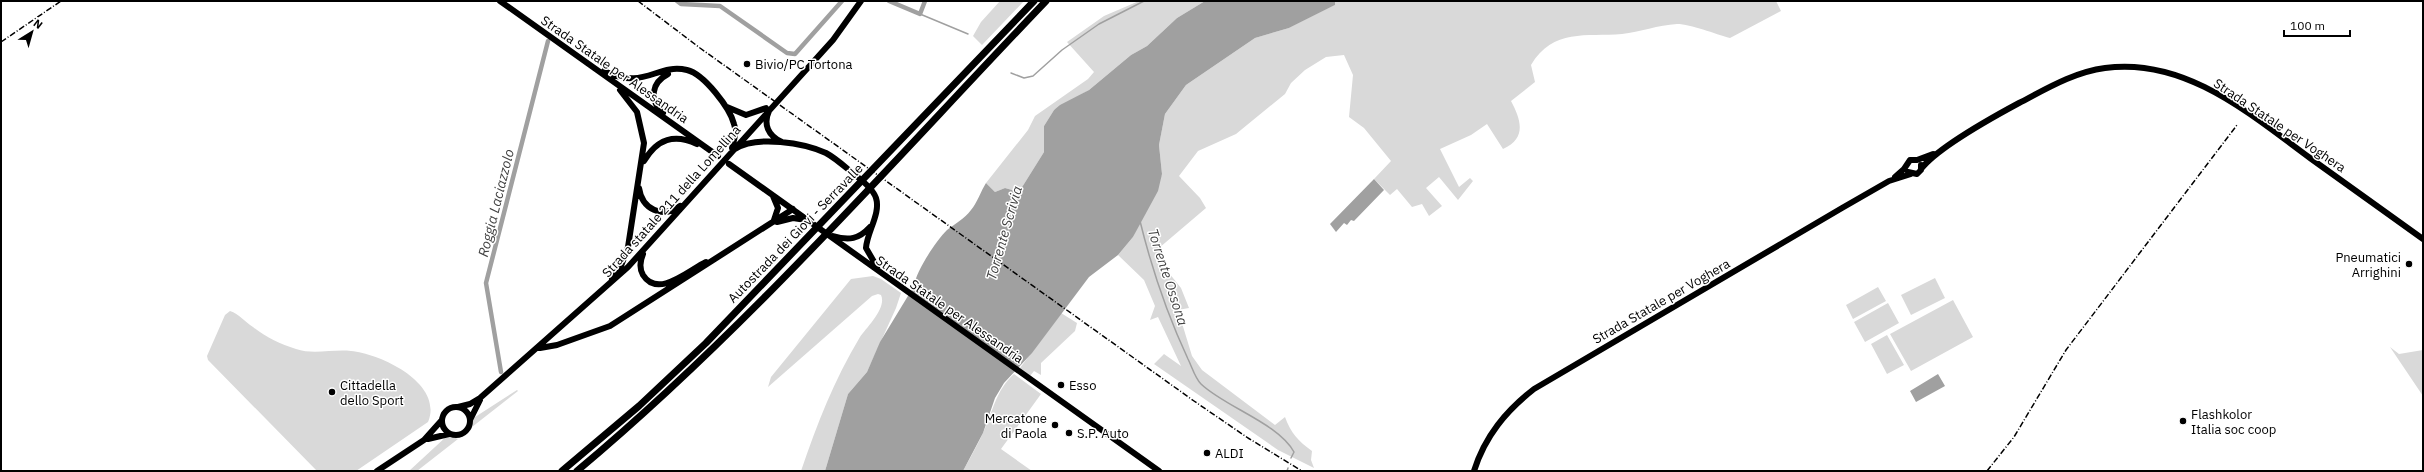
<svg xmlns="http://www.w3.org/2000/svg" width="2424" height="472" viewBox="0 0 2424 472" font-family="'IBM Plex Sans',sans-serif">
  <rect width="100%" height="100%" fill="#fff"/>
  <path fill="#d9d9d9" d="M1000,1H1024L982,45L973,36L981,22Z
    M1139,1H1205L1177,18L1147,46L1131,55L1089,90L1054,110L1044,126V152L1019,192L1005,188L995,192L986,183L1028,130L1035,116L1088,79L1094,72L1067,42L1104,16Z
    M1335,1H1776L1781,11L1730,38C1715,34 1691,24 1677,24C1658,25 1640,32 1622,34C1586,37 1553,28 1531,65L1535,82L1511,101C1521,120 1527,138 1503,149L1487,124L1471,135L1440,149L1459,187L1470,178L1473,181L1458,200L1439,177L1426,188L1442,206L1429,216L1422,204L1412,207L1397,189L1390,195L1374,179L1391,161L1364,128L1349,117L1353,75L1344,55L1326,57L1305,70L1291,83L1285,94L1236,134L1198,151L1179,176L1200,198L1206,208L1159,248L1169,273L1181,288L1189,308L1178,310L1192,356L1202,370L1275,425L1285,417C1291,433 1298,441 1312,451L1311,460L1314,468L1278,450L1154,364L1164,354L1181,366L1158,317L1150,320L1155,306L1144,280L1118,255L1133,237L1162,174L1159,145L1165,114L1186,85L1255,38L1289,28L1335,5Z
    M873,276L881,279L901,293L896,308L867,372L848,394L825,471H801C817,424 834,380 860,337C867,327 887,308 881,295L878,294L872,296L768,387L771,377L851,279Z
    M1935,278L1945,298L1911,315L1901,295Z
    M1878,287L1886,301L1853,319L1846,305Z
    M1953,300L1973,337L1911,371L1890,334Z
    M1888,303L1899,323L1865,342L1854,322Z
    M230,311C239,314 245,322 253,327C266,337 280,344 296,349C313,355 333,349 351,351C382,354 444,384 428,422L356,471H317L208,360L207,356L225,315Z
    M1061,313L1077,323L1075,331L1041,363V375L1034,371L1030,376L1020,368Z
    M1887,335L1904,365L1887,374L1871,344Z
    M2390,347L2399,354L2423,350V396Z
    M1014,374L1041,394L1001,449L1032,471H963C970,458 977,446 983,433C993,411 996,390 1014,374Z
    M517,390L518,391L472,427V419Z
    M448,435L458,439L417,471H409Z"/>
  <path fill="#a0a0a0" d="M1205,1H1335V5L1289,28L1255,38L1186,85L1165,114L1159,145L1162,174L1158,191L1133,237L1118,255L1089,277L1032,353L1004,383L995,398L983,433L963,471H825L848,394L867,372L880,342L914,286C916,271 936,241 947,230C956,223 964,219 971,210C977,203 981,191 986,183L995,192L1005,188L1019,192L1044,152V126L1054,110L1060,105L1089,90L1131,55L1147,46L1177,18Z
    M1374,179L1384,190L1354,221L1351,220L1347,225L1344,223L1336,232L1330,224Z
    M1938,374L1945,386L1916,402L1910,391Z"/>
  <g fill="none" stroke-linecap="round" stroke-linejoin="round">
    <path stroke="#a0a0a0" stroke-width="1.5" d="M920,14L968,34
      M1011,73L1024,78L1033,76L1062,50L1099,24L1144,1
      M1140,221C1152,270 1167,314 1188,359C1192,367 1195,378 1201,384C1225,407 1278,423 1294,452L1291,458
      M1287,471L1288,468"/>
    <path stroke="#a0a0a0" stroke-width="4.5" d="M677,1L681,4L720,6L787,53L795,54L842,1
      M889,1L920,14L925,1
      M501,372L486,283L548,41"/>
    <path stroke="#000" stroke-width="6" d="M500,1L718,156
      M604,71C645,91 656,63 687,70C704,74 730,108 734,124C737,132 734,140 732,148
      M727,107L746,115L766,108
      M769,111C763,124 768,136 782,142
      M663,113C649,100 651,83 668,74
      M735,149C757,135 804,143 826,153C837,159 846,168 855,175C863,181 873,189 876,198C881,213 867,232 866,248L877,267
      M644,161C657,139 674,133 697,144
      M729,164L1159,471
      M1921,169C1938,147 1993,117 2019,103C2046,89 2074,72 2105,68C2185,57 2250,114 2310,158C2348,185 2385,212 2423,239
      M1908,172L1917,174L1921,170V165
      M1895,177L1904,169L1910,160H1917L1933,154
      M639,188C642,209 662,219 680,206
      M773,196L778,208L774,220
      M777,222L793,218L806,220
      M833,236C849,241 859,239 870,227
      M643,254C640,261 639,268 643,275C658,299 689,270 706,262
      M612,279L621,266L628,247L644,143L637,112L620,90
      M540,348L557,345L610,326L793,209
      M442 421a14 14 0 1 1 28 0a14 14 0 1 1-28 0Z
      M458,407L470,404L480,398L628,267L833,40L861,1
      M470,420L480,400
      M428,439L449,434
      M377,471L424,440L441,421
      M1474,471C1485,436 1506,411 1534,389L1842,208L1889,181L1911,174"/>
    <path stroke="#000" stroke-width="7" d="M562,471L639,406L706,343L1034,1
      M577,471C747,329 893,161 1046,1"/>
    <path stroke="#000" stroke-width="1.5" stroke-dasharray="6 2 1 2" stroke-linecap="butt" d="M638,1L700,48L1194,401L1248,438L1302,471
      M1,42L61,1
      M1987,471L2014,437L2066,350L2237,125"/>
  </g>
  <g fill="#000" stroke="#fff" stroke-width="1.5">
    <circle cx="747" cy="64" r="4"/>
    <circle cx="2409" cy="264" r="4"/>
    <circle cx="1061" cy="385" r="4"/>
    <circle cx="332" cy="392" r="4"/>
    <circle cx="2183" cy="421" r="4"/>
    <circle cx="1055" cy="425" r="4"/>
    <circle cx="1069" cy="433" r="4"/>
    <circle cx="1207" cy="453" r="4"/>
  </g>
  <g text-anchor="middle" stroke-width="3" stroke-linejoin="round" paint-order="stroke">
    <g font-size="13" fill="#000" stroke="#fff" text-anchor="start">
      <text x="755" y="69">Bivio/PC Tortona</text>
      <text x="2401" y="262" text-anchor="end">Pneumatici<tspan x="2401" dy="15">Arrighini</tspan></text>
      <text x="340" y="390">Cittadella<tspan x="340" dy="15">dello Sport</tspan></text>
      <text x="1069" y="390">Esso</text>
      <text x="2191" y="419">Flashkolor<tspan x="2191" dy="15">Italia soc coop</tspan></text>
      <text x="1047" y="423" text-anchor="end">Mercatone<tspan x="1047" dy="15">di Paola</tspan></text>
      <text x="1077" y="438">S.P. Auto</text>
      <text x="1215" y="458">ALDI</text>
    </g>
    <g font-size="13" fill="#000" stroke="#fff">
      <text transform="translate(615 69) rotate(35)" y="5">Strada Statale per Alessandria</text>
      <text transform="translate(2280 125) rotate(34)" y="5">Strada Statale per Voghera</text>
      <text transform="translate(671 201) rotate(-48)" y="5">Strada statale 211 della Lomellina</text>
      <text transform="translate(795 233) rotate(-46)" y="5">Autostrada dei Giovi - Serravalle</text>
      <text transform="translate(1661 301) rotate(-30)" y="5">Strada Statale per Voghera</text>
      <text transform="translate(950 309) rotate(35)" y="5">Strada Statale per Alessandria</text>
    </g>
    <g font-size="14" font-style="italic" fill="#414141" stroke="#fff">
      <text transform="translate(496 203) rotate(-76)" y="5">Roggia Laciazzolo</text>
      <text transform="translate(1004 233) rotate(-74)" y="5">Torrente Scrivia</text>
      <text transform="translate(1168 277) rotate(72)" y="5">Torrente Ossona</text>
    </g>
  </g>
  <rect width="2424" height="472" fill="none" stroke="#000000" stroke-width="4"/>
  <g transform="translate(32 32) rotate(37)" stroke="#ffffff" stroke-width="3" paint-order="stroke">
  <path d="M0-3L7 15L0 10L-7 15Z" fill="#000000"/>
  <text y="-6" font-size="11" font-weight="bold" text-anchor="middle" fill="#000000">N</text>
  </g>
  <path d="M2284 30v6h66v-6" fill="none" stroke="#000000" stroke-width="2"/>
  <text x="2290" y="30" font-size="12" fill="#000000" stroke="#ffffff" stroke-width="3" paint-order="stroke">100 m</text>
</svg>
